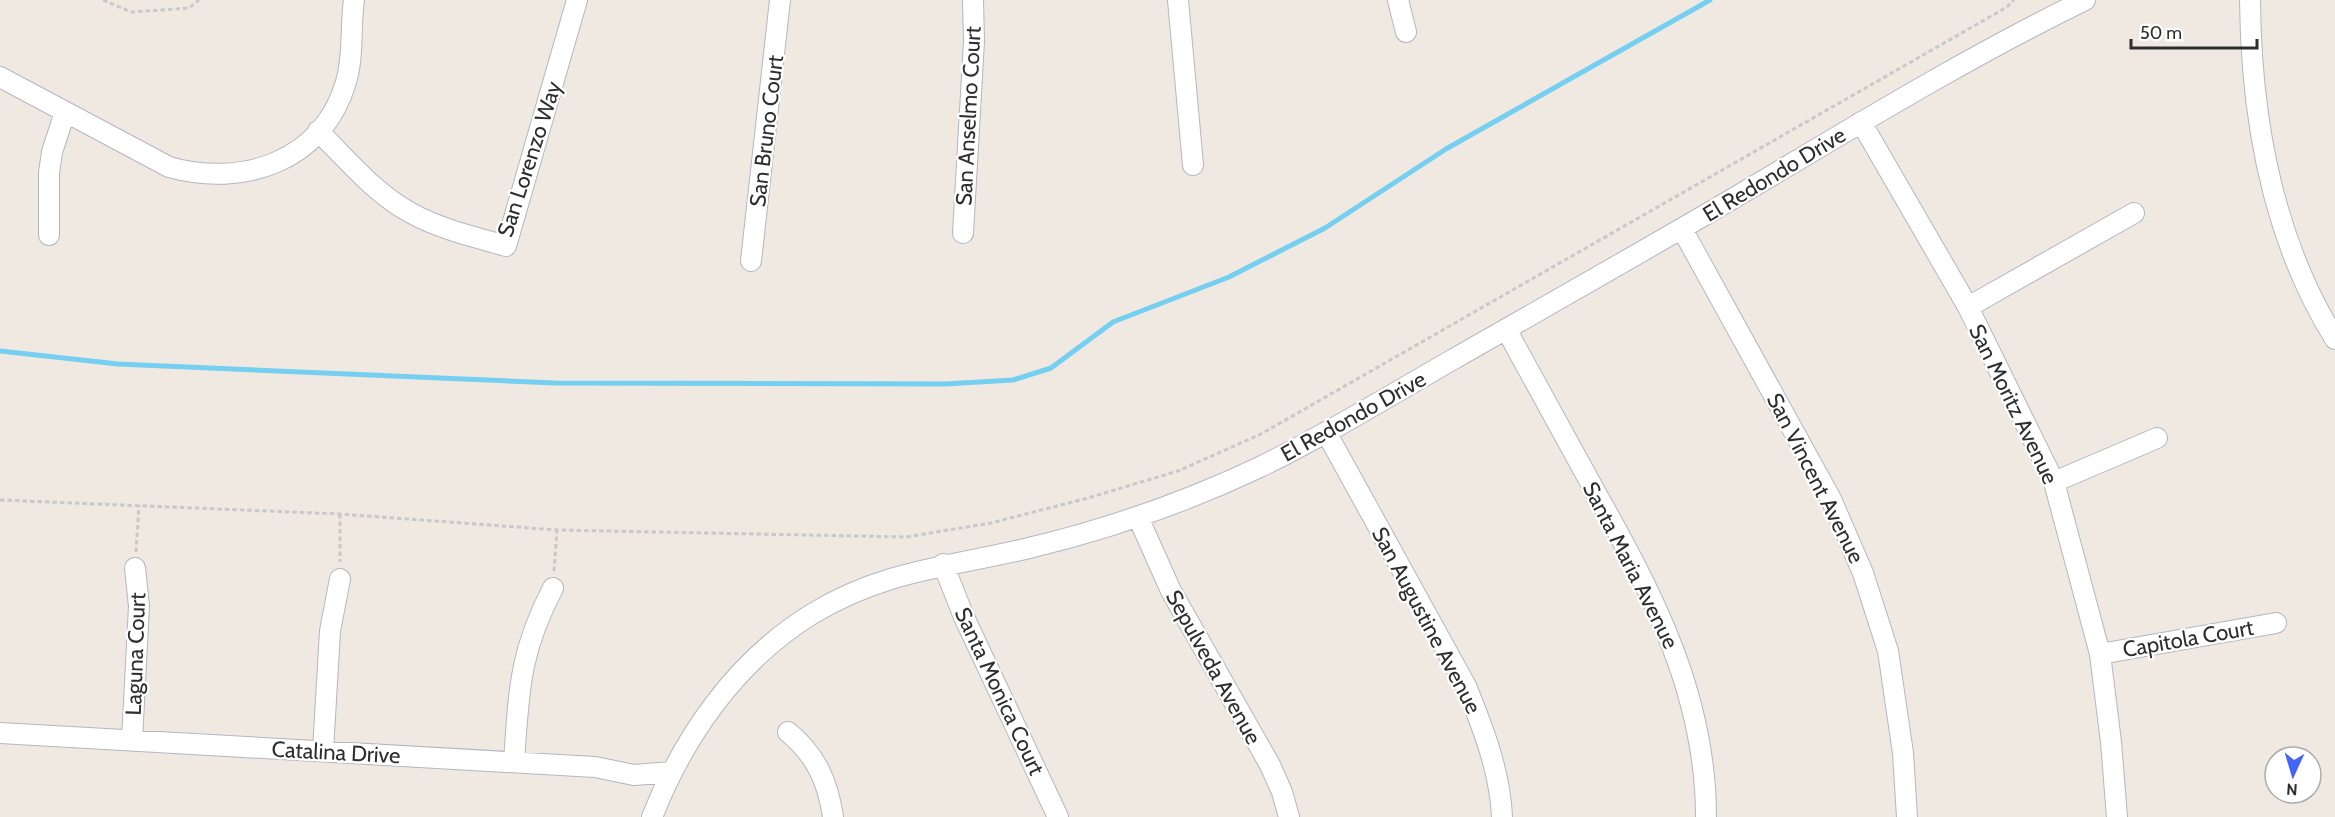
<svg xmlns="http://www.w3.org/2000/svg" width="2335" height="817" viewBox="0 0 2335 817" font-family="Cabin,sans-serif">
  <rect width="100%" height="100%" fill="#efe9e1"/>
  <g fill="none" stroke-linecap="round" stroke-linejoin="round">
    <path stroke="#75cff0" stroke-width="5" d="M0,351L118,364L554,383L945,384L1013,380L1051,368L1113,322L1229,277L1325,228L1446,149L1710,0"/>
    <g stroke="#b4b7c1" stroke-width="22">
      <path id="street" d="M1178,0L1193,165
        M1398,0L1406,32
        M2250,0C2251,118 2272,238 2335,339
        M0,77L169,167C243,188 323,161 346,82C354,55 350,27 354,0
        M1861,122L1968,307L2054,482L2100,654L2111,742L2117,817
        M318,131C347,159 375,194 411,213C440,229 474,237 506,246L577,0
        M1682,229L1831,499L1863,573L1888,651L1903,753L1907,817
        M963,233L974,41L973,0
        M49,235V173L52,152L65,112
        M751,261L780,0
        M1968,307L2134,213
        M1506,329C1536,384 1566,438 1596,493C1654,596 1706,696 1706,817
        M1326,432L1466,686C1483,728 1500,771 1502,817
        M2054,482L2157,438
        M1138,517L1171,591L1270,765L1282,792L1289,817
        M943,564L964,617L1058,817
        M2100,654L2276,623
        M788,732C816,755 828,782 833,817
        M0,733L595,767L634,775L671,772
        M132,740L139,606L135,568
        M323,751L330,631L340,579
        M514,762C519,691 519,653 553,588
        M652,817C684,736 736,661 812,614C884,570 950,567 1029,548C1109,529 1186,502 1260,467C1326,435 1389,396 1452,360C1548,305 1644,251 1739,195C1852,128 1966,58 2085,0"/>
    </g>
    <path stroke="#c9c9c9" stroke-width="3" stroke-dasharray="4.5 3" stroke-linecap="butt" d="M103,0L131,12L189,8L199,0
      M0,500L340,514L557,530L906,537L991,523L1088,498L1178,471L1261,434L2007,7L2014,0
      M340,514V562
      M136,552L139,505
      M554,571L557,530"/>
    <use href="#street" stroke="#fff" stroke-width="20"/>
  </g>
  <g text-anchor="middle" stroke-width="4.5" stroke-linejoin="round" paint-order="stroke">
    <g font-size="22" fill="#2e2e2e" stroke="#fff">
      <text transform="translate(968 116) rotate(-87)" y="8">San Anselmo Court</text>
      <text transform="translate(766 131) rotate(-83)" y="8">San Bruno Court</text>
      <text transform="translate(529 159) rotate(-72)" y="8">San Lorenzo Way</text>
      <text transform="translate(1774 174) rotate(-31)" y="8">El Redondo Drive</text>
      <text transform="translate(2014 404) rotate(64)" y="8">San Moritz Avenue</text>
      <text transform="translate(1353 416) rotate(-29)" y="8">El Redondo Drive</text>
      <text transform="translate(1816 478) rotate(63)" y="8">San Vincent Avenue</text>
      <text transform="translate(1631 565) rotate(63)" y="8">Santa Maria Avenue</text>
      <text transform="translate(1427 620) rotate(62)" y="8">San Augustine Avenue</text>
      <text transform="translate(2188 638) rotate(-10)" y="8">Capitola Court</text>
      <text transform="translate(135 654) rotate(-88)" y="8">Laguna Court</text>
      <text transform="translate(1214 667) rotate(61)" y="8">Sepulveda Avenue</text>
      <text transform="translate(1000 691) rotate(65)" y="8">Santa Monica Court</text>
      <text transform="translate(336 752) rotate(3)" y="8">Catalina Drive</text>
    </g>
  </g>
  <g transform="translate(2293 775) rotate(184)"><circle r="28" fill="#ffffff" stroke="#ababab" stroke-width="1.5"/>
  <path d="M0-4.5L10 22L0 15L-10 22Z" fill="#4264fb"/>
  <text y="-9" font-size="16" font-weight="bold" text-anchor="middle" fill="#2e2e2e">N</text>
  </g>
  <path d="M2131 39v9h126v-9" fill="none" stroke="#2e2e2e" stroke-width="3"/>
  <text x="2140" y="39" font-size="18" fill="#2e2e2e" stroke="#ffffff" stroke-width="4.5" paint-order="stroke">50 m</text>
</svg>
